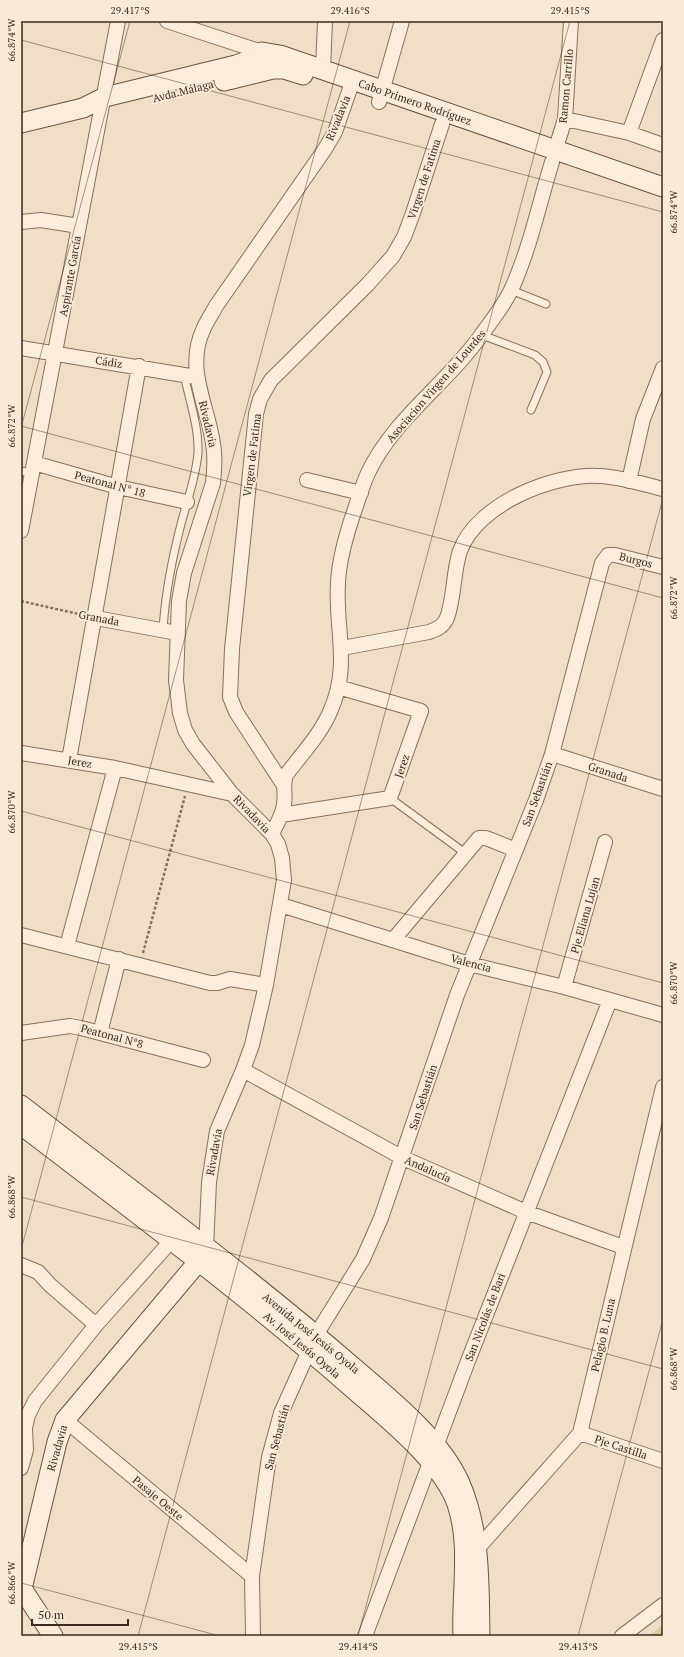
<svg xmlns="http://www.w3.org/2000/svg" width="684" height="1657" viewBox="0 0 684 1657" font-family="'PT Serif',serif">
  <rect width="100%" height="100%" fill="#f0dfc7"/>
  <path fill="#cfcf9a" d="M663,1625V1636H649Z"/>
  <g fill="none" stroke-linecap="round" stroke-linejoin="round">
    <g stroke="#8d6f5b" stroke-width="9">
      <path id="lane" d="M511,290L546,304
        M482,335L535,355L543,362L547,372L531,410
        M21,471L32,473
        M163,630C165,595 172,559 181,524C187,501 196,477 198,453C199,427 189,399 184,374
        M390,798L465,853"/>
    </g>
    <g stroke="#8d6f5b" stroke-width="16">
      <path id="street" d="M167,21L262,52
        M323,70L325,21
        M379,102L402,21
        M565,119L629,133L663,145
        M629,133L663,40
        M555,151L565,119L571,21
        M21,222L41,220L79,226
        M21,348L196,377
        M34,463L118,487L187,502
        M307,480L361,493
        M629,481L643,419L663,368
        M21,531L118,21
        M96,618L177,633
        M342,648L429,632C437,629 442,627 446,620C454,604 453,571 460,551C477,504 554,473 600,476C621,477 643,484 663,489
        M21,753L115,768L232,794
        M552,754L663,789
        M69,760L139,366
        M283,784L236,712L230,697L232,649L256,414L260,399L271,380L368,284L393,256L404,237L413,213L442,124
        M281,815L390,798L421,711L338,687
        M272,834C276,825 283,815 284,804C286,792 282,787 286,775C301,755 320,735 330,712C351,665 335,630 338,583C339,558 347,532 355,509C359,497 363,484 368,473C394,418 448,383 482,334C492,320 505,304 512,288C530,248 539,204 552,162
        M281,905L469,964L564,987L663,1015
        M21,935L210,983H217L230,979L266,985
        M393,940L479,838H486L516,850
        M67,946L115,768
        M564,987L605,842
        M21,1033L70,1026L81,1028L203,1060
        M100,1033L119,959
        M243,1070L403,1158L526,1212L623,1247
        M206,1248L209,1182L217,1131L243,1070L252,1045L266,985L284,880L282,858L278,844L272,834L232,794L193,744L185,730L180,713L176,680L179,601L184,573L213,483C214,473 215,462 214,452C211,411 184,371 203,330C206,322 212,314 216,306L325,149L335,132L353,80
        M21,1265L38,1272L50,1285L96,1325
        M65,1420L252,1576
        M580,1433L663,1461
        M21,1468L26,1450L25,1428L28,1415L35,1401L96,1325L172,1240
        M478,1548L580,1433L663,1087
        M253,1636L252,1576L269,1457L281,1413L316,1335L363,1259L381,1218L457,995L536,800L552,754L602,563L608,555H615L663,567
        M365,1636L468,1361L610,1000
        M622,1636L663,1605"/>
    </g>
    <g stroke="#6f513e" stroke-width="21">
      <path id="secondary" d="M224,81L273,69H284L303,75
        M21,123L83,108L105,97L236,65L247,61L262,52L280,55L663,187
        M21,1105C132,1191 246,1274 353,1367C389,1398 440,1438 460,1483C481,1532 479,1584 480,1636
        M21,1125C132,1210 245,1294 350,1386C384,1416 442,1461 457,1504C471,1545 461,1593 463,1636
        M21,1587L53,1636
        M21,1593L57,1442L65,1420L198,1262L204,1251"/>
    </g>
    <path stroke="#8d6f5b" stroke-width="2.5" stroke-dasharray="3 2" stroke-linecap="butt" d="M21,601L83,615
      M143,953L185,796"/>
    <use href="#lane" stroke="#faeddb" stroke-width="7"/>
    <use href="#street" stroke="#faeddb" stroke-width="14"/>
    <use href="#secondary" stroke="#faeddb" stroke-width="19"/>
  </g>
  <path fill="none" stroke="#3c2a1f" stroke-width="1" stroke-opacity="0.45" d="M21,40L663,212M21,426L663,598M21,428L130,21M21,811L663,983M21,1197L663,1369M21,1250L350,21M21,1583L220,1636M138,1636L570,21M358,1636L663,498M578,1636L663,1319"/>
  <g text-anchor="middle" stroke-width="4" stroke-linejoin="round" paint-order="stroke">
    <g font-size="11" fill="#3c2a1f" stroke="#f7ead7">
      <text transform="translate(566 86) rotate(-85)" y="4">Ramon Carrillo</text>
      <text transform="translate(183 91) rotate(-14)" y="4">Avda.Málaga</text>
      <text transform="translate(415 102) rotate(19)" y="4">Cabo Primero Rodríguez</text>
      <text transform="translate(338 118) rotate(-68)" y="4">Rivadavia</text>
      <text transform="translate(424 179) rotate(-72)" y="4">Virgen de Fatima</text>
      <text transform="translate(70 276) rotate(-80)" y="4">Aspirante García</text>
      <text transform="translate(109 362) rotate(9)" y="4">Cádiz</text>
      <text transform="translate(436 386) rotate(-49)" y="4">Asociacion Virgen de Lourdes</text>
      <text transform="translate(208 424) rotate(77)" y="4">Rivadavia</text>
      <text transform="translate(252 455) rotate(-83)" y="4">Virgen de Fatima</text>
      <text transform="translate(110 484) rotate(15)" y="4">Peatonal N° 18</text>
      <text transform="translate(636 560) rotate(14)" y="4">Burgos</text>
      <text transform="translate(99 618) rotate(11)" y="4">Granada</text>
      <text transform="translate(80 762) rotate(10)" y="4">Jerez</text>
      <text transform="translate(402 766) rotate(-71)" y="4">Jerez</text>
      <text transform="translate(608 772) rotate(18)" y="4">Granada</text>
      <text transform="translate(537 794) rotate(-70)" y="4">San Sebastián</text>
      <text transform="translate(252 814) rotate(46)" y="4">Rivadavia</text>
      <text transform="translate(585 915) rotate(-74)" y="4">Pje.Eliana Lujan</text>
      <text transform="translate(471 963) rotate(15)" y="4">Valencia</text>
      <text transform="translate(112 1036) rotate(15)" y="4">Peatonal N°8</text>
      <text transform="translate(423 1097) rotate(-72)" y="4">San Sebastián</text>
      <text transform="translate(214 1152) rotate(-80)" y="4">Rivadavia</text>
      <text transform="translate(428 1169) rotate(24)" y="4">Andalucía</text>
      <text transform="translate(485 1317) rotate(-69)" y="4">San Nicolás de Bari</text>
      <text transform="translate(311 1333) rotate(39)" y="4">Avenida José Jesús Oyola</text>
      <text transform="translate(603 1335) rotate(-77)" y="4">Pelagio B. Luna</text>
      <text transform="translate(302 1345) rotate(40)" y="4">Av. José Jesús Oyola</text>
      <text transform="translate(277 1437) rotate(-75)" y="4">San Sebastián</text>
      <text transform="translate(621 1447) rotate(18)" y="4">Pje Castilla</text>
      <text transform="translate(57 1448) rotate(-74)" y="4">Rivadavia</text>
      <text transform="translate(158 1498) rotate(40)" y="4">Pasaje Oeste</text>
    </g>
  </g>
  <rect width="684" height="1657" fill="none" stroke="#f7ead7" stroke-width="44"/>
  <path d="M32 1619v6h96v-6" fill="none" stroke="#3c2a1f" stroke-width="2"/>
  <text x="38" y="1619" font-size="12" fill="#3c2a1f" stroke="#f7ead7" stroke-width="3" paint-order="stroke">50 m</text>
  <rect x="22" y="22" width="640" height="1613" fill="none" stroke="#3c2a1f" stroke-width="1.5"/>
  <g font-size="10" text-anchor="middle" fill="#3c2a1f">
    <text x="130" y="14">29.417°S</text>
    <text x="350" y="14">29.416°S</text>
    <text x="570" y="14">29.415°S</text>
    <text transform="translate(11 40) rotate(-90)" y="4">66.874°W</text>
    <text transform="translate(673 212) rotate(-90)" y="4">66.874°W</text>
    <text transform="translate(11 426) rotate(-90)" y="4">66.872°W</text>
    <text transform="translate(673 598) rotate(-90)" y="4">66.872°W</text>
    <text transform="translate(11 812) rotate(-90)" y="4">66.870°W</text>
    <text transform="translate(673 983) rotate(-90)" y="4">66.870°W</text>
    <text transform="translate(11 1197) rotate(-90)" y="4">66.868°W</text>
    <text transform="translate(673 1369) rotate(-90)" y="4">66.868°W</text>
    <text transform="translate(11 1583) rotate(-90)" y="4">66.866°W</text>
    <text x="138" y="1650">29.415°S</text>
    <text x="358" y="1650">29.414°S</text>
    <text x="578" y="1650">29.413°S</text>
  </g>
</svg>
